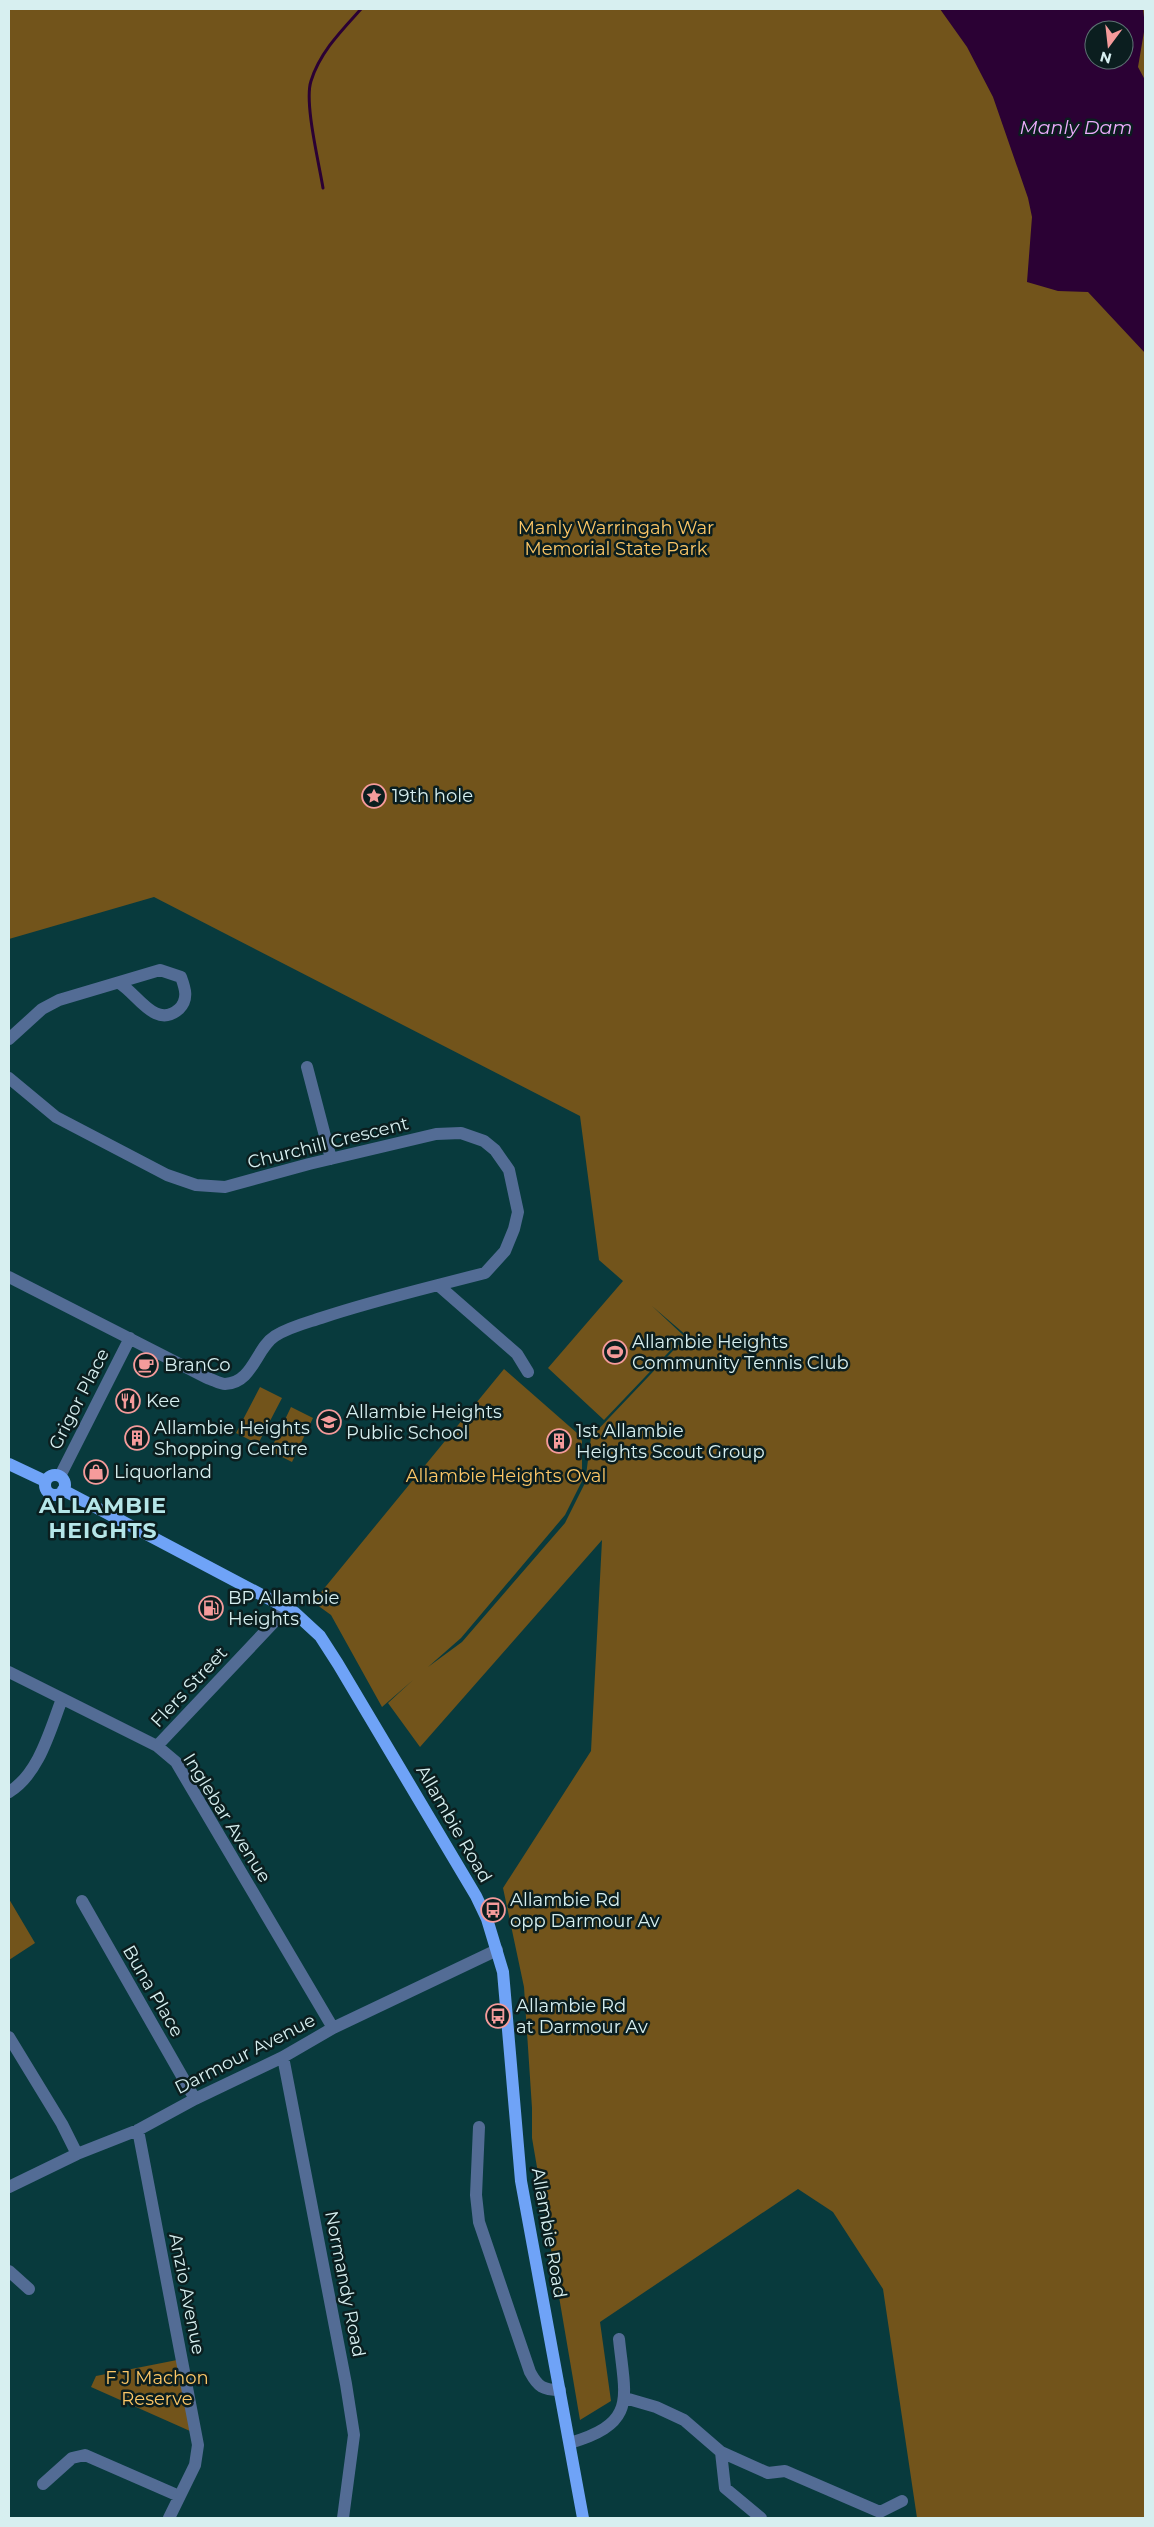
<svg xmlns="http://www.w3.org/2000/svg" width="1154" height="2527" viewBox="0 0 1154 2527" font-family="Montserrat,sans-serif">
  <rect width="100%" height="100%" fill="#083a3d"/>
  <path fill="#72541b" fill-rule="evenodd" d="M9,9H1145V2518H917L883,2289L833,2212L798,2189L600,2322L611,2401L580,2420L532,2138V2108L524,1987L503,1888L591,1751L602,1540L420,1747L388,1703L413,1680L382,1707L331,1615L313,1602L504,1369L577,1433L582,1441V1481L565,1515L461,1638L428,1667L462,1642L565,1523L585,1483L591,1437L687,1336L652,1306L684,1336L604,1420L548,1368L623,1281L599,1260L580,1116L154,897L9,939ZM1094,30H1124V60H1094Z
    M260,1387L282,1398L258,1444L236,1433Z
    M291,1407L313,1418L292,1462L270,1451Z
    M9,1899L35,1943L9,1960Z
    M177,2360L190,2431L91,2387L96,2376Z"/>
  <path fill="#2b0134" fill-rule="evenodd" d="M940,9H1143L1145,26L1138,67L1145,80V353L1088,292L1058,291L1027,282L1032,217L1028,198L993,97L967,47ZM1094,30H1124V60H1094Z"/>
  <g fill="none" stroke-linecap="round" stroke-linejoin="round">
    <path stroke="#2b0134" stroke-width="3" d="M323,188C319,163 304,102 311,81C320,52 342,30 361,9"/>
    <path stroke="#536c95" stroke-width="12" d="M9,1039L42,1009L59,1000L160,970L181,977C185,988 189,999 179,1009C155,1030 137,993 119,983
      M307,1067L331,1159
      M9,1078L56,1117L167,1175L196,1185L225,1187L309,1164L436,1134L461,1133L484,1141L495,1150L509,1170L518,1212L514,1229L505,1251L485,1273L438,1285
      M9,1277L207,1378C212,1379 220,1384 225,1384C253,1383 256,1348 275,1336C289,1327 306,1323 321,1318C360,1305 399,1295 438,1285L517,1354L528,1372
      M60,1476L130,1338
      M9,1672L157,1746L176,1762L333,2028
      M157,1746L276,1620L284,1605
      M9,1792C39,1774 50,1730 62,1699
      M82,1901L195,2099
      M9,2037L62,2124L77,2154
      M283,2057L346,2384L354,2435L343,2518
      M479,2127L476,2195L479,2222L530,2372C538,2387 543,2390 560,2390
      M138,2130L198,2445L195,2465L169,2518
      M9,2187L77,2154L138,2130L195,2099L283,2057L333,2028L497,1950
      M9,2271L29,2289
      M625,2398L656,2407L684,2420L721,2452L768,2473L785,2471L880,2512L902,2501
      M570,2443C638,2423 625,2398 619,2339
      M721,2452L725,2488L761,2518
      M43,2484L72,2458L85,2455L179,2496"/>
    <path stroke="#6fa3f7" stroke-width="12" d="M9,1464L45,1481
      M45 1485a10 10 0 1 1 20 0a10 10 0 1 1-20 0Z
      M63,1490L294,1612L320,1636L338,1664L476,1896L487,1919L503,1972L521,2181L583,2518"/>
  </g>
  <defs>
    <g id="sight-ring" transform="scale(1.25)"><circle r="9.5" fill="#0b1e1f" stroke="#f59b9b" stroke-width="1.5"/><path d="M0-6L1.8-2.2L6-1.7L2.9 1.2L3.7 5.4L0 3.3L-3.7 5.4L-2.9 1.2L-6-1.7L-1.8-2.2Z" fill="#f59b9b"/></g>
    <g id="stadium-ring" transform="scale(1.25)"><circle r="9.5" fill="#0b1e1f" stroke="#f59b9b" stroke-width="1.5"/><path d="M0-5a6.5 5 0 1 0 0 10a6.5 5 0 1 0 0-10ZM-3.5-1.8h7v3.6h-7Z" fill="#f59b9b"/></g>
    <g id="cafe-ring" transform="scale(1.25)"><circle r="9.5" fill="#0b1e1f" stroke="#f59b9b" stroke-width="1.5"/><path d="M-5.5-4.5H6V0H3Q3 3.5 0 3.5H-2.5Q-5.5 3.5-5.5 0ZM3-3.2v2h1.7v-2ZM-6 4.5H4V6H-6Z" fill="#f59b9b"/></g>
    <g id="restaurant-ring" transform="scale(1.25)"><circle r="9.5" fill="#0b1e1f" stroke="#f59b9b" stroke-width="1.5"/><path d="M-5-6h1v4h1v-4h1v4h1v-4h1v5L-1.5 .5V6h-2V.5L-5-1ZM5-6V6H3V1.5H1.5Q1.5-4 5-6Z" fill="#f59b9b"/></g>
    <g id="school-ring" transform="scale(1.25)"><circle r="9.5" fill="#0b1e1f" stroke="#f59b9b" stroke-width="1.5"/><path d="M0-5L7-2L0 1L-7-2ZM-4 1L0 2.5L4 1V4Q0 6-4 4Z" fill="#f59b9b"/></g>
    <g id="building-ring" transform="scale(1.25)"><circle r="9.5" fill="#0b1e1f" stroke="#f59b9b" stroke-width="1.5"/><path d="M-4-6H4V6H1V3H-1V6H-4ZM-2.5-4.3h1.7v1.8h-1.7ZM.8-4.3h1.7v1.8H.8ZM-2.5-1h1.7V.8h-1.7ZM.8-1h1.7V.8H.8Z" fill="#f59b9b"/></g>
    <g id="shop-ring" transform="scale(1.25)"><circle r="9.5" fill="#0b1e1f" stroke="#f59b9b" stroke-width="1.5"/><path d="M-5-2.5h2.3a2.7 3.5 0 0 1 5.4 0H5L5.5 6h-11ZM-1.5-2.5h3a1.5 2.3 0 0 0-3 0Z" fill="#f59b9b"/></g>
    <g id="fuel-ring" transform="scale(1.25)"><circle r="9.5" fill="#0b1e1f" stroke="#f59b9b" stroke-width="1.5"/><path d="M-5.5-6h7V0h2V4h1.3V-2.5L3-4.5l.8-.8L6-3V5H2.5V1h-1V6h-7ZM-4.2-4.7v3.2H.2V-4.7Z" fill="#f59b9b"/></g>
    <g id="bus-ring" transform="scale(1.25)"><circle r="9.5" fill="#0b1e1f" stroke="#f59b9b" stroke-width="1.5"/><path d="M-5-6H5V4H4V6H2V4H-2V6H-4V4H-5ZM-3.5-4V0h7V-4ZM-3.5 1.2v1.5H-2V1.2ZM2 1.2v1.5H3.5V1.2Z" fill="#f59b9b"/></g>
  </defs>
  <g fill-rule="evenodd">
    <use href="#sight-ring" x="374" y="796"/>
    <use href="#stadium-ring" x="615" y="1352"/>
    <use href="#cafe-ring" x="146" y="1365"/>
    <use href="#restaurant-ring" x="128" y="1401"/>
    <use href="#school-ring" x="329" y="1422"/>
    <use href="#building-ring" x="137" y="1438"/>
    <use href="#building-ring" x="559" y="1441"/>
    <use href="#shop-ring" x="96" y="1472"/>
    <use href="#fuel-ring" x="211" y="1608"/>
    <use href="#bus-ring" x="493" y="1910"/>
    <use href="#bus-ring" x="498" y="2016"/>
  </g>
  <g text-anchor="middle" stroke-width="5" stroke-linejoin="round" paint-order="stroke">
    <g font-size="18" fill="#fdc767" stroke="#0b1e1f">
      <text x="616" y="534">Manly Warringah War<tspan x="616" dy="21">Memorial State Park</tspan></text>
      <text x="506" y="1482">Allambie Heights Oval</text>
      <text x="157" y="2384">F J Machon<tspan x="157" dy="21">Reserve</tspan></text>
    </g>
    <g font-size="18" fill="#d7eff0" stroke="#0b1e1f" text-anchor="start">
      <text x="392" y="802">19th hole</text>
      <text x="632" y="1348">Allambie Heights<tspan x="632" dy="21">Community Tennis Club</tspan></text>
      <text x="164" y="1371">BranCo</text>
      <text x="146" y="1407">Kee</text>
      <text x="346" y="1418">Allambie Heights<tspan x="346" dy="21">Public School</tspan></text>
      <text x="154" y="1434">Allambie Heights<tspan x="154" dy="21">Shopping Centre</tspan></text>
      <text x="576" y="1437">1st Allambie<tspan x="576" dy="21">Heights Scout Group</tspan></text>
      <text x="114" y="1478">Liquorland</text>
      <text x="228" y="1604">BP Allambie<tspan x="228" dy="21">Heights</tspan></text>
      <text x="510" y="1906">Allambie Rd<tspan x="510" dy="21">opp Darmour Av</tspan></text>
      <text x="516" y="2012">Allambie Rd<tspan x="516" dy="21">at Darmour Av</tspan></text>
    </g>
    <g font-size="18" fill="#d7eff0" stroke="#0b1e1f">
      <text transform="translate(328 1143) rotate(-14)" y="6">Churchill Crescent</text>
      <text transform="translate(79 1399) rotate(-63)" y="6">Grigor Place</text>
      <text transform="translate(189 1687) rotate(-47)" y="6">Flers Street</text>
      <text transform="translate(227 1818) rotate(58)" y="6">Inglebar Avenue</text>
      <text transform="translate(454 1824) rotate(60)" y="6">Allambie Road</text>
      <text transform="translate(153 1991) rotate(60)" y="6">Buna Place</text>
      <text transform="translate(245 2054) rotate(-27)" y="6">Darmour Avenue</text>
      <text transform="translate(549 2233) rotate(80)" y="6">Allambie Road</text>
      <text transform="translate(345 2284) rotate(79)" y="6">Normandy Road</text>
      <text transform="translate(187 2294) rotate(79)" y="6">Anzio Avenue</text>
    </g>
    <g font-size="19" font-style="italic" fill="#ecacfc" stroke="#0b1e1f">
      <text x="1076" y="134">Manly Dam</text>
    </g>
    <g font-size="22" font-weight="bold" letter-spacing="1" fill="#b5e6e8" stroke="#0b1e1f">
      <text x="103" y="1513">ALLAMBIE<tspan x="103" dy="25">HEIGHTS</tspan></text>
    </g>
  </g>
  <rect width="1154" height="2527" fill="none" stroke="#d7eff0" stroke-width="20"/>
  <g transform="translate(1109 45) rotate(195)"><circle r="24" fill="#0b1e1f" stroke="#5d7273"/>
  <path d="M0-4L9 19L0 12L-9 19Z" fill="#f59b9b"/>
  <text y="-8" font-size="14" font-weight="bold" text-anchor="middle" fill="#d7eff0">N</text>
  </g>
</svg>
